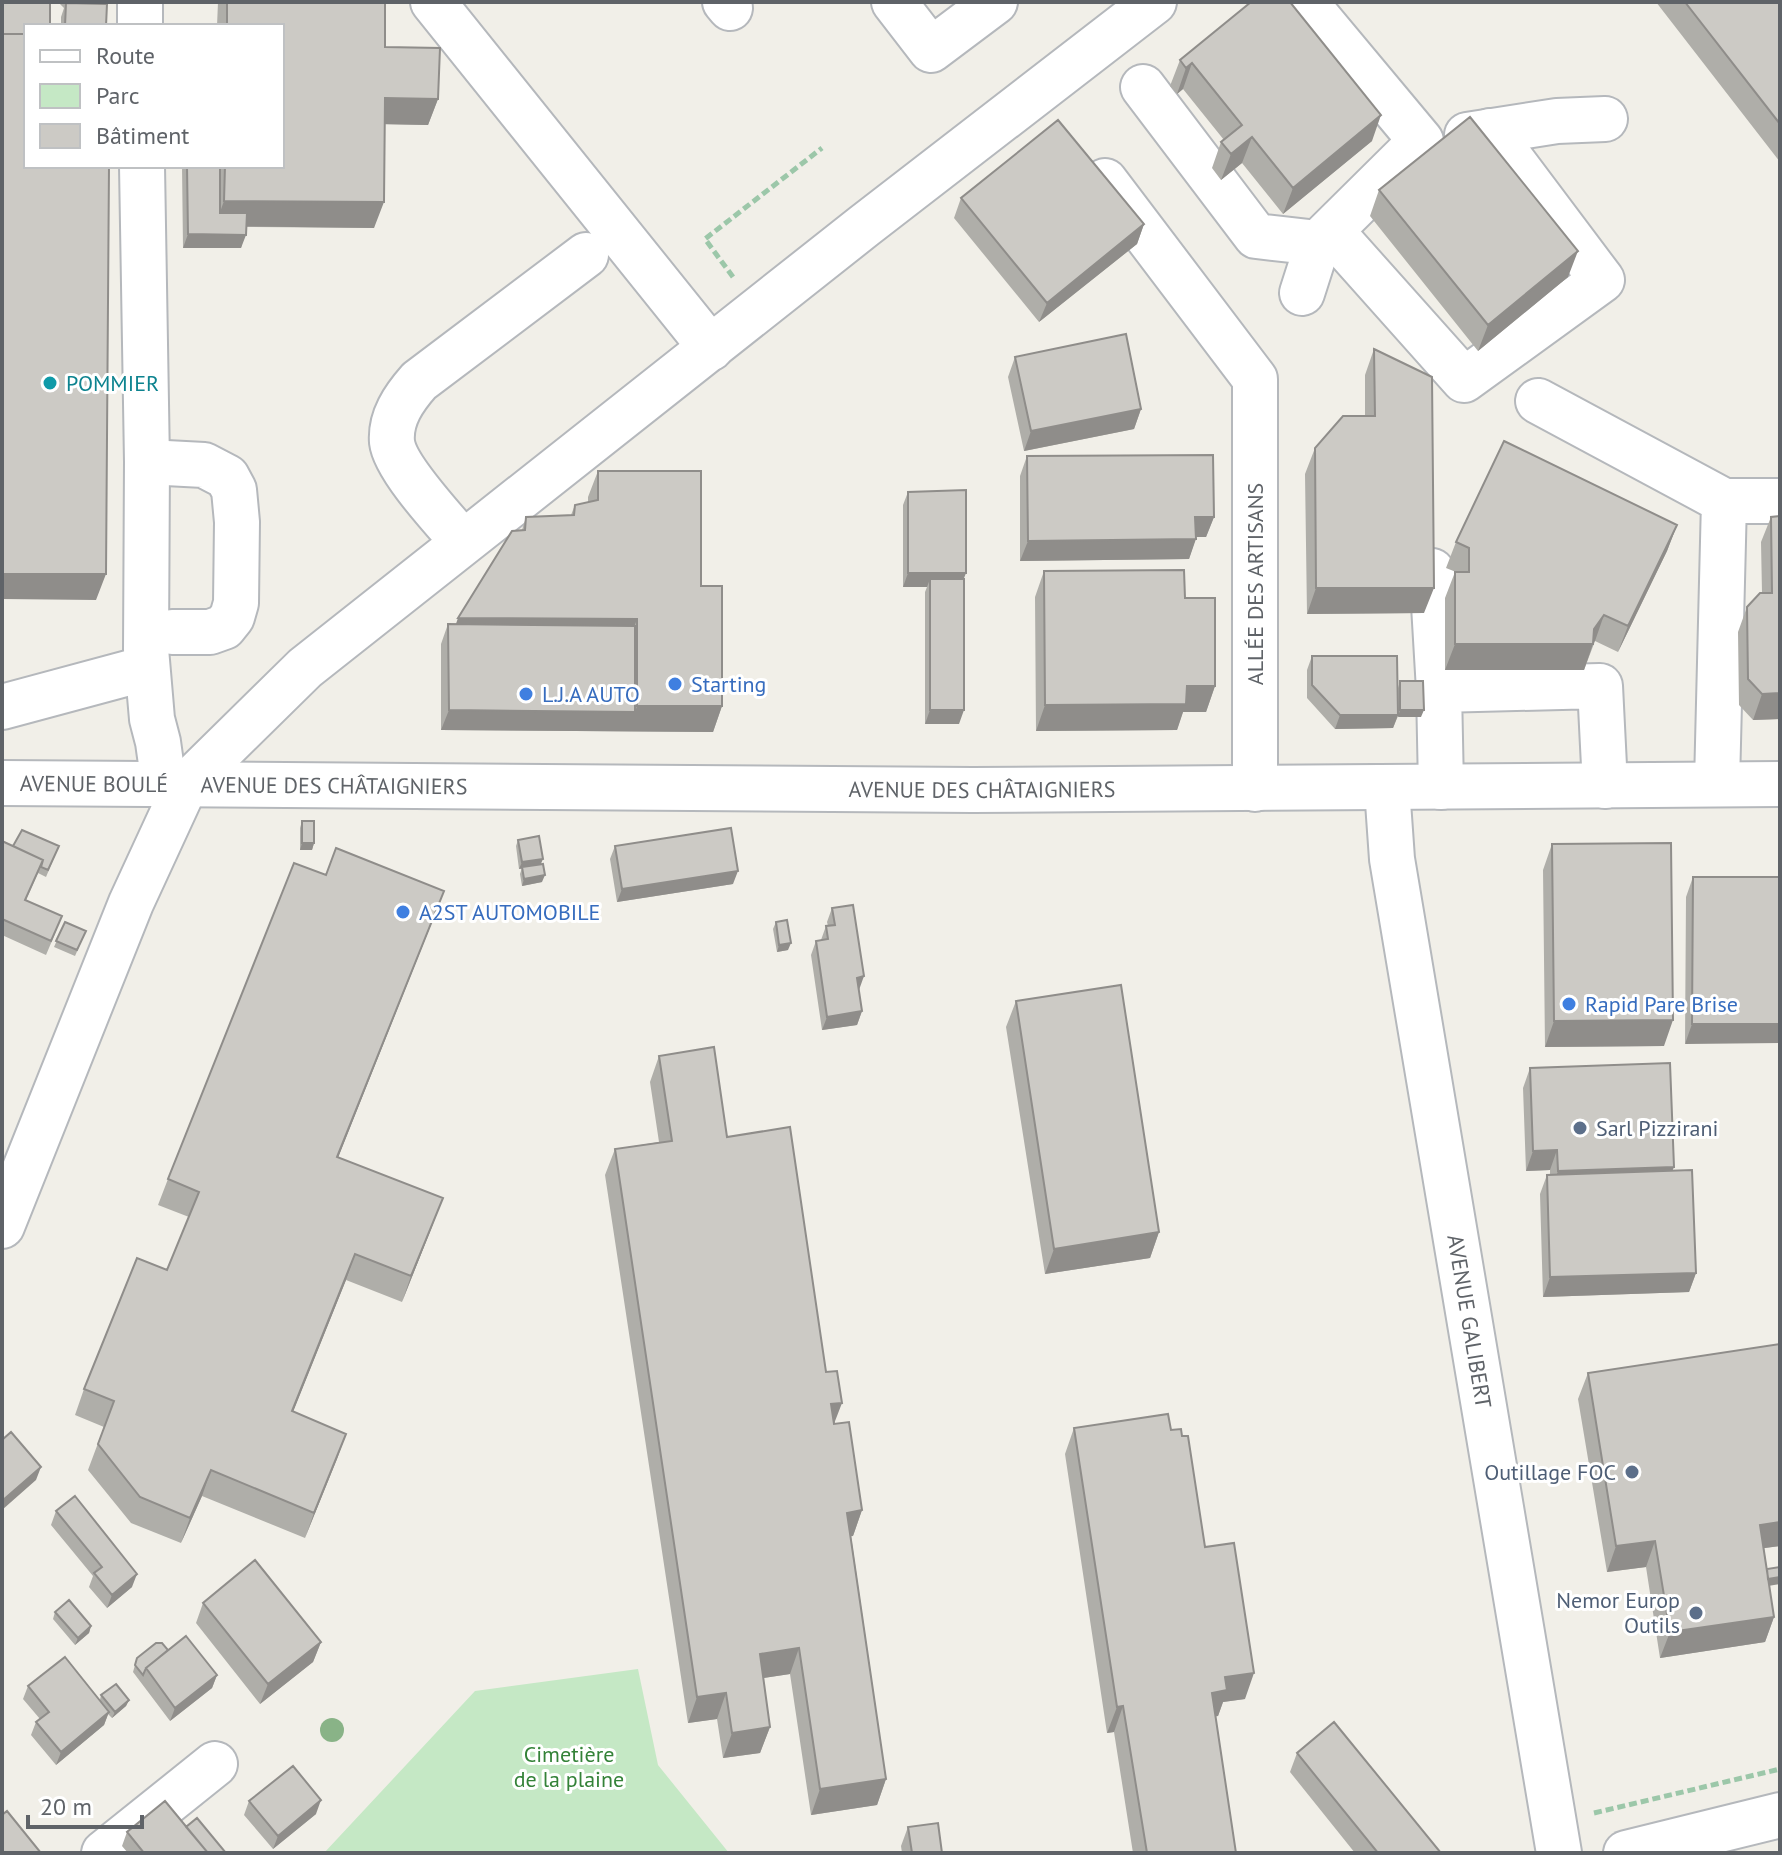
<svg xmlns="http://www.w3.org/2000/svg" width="1782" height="1855" viewBox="0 0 1782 1855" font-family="'PT Sans',sans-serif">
  <rect width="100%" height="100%" fill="#f1efe8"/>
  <path fill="#c5e8c5" d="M638,1669L658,1765L729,1853H324L475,1691Z"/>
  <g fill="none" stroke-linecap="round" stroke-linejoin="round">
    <g stroke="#b5b8bc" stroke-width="48">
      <g id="minor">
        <path d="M140,2V26"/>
        <path d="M433,2L711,348"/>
        <path d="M725,2L730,8"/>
        <path d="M894,2L931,50L995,2"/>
        <path d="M1143,87L1256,236L1318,243"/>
        <path d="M1467,135L1557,121L1605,119"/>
        <path d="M142,166L147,462L146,649L152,719L158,742L164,785"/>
        <path d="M1105,181L1255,379V789"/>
        <path d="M1331,231L1464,380L1602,280L1490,131"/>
        <path d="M1302,293L1318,243L1421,141L1305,2"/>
        <path d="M1538,401L1724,501L1717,784"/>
        <path d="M147,462L204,465L227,477L234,490L237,522L236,603L232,617L224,627L210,632H172"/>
        <path d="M1724,501H1780"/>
        <path d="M463,542C445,521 395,468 392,442C390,418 404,398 419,381L586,255"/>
        <path d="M1432,571L1439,690"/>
        <path d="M2,707L147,668"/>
        <path id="s1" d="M2,783L973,790L1780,784"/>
        <path d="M1441,787L1439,690L1600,686L1605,786"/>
        <path id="s2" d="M1387,788L1392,859L1559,1853"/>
        <path d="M2,1226L131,903L185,786L305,668L864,226L1154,2"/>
        <path d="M104,1853L215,1764"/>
        <path d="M1626,1853L1780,1815"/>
      </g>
    </g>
    <path stroke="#9cc7a9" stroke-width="5" stroke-dasharray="8 4" stroke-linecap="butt" d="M733,277L705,239L822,148
      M1594,1813L1780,1769"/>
    <use href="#minor" stroke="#fff" stroke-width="44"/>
  </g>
  <circle fill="#89b387" cx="332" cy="1730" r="12"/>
  <path fill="#afaea9" d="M58,2H99L98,4L106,26H61V17L64,8Z
    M218,2H385V47L438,99L428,125L384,124L374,228L246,227L241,248H183L182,166H282V26H217Z
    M1251,2L1372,141L1283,214L1242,163L1221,180L1212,168L1221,142L1224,140L1183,89L1177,94L1170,86L1180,60Z
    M1656,2H1780V162Z
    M1379,190L1568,277L1478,351L1370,216Z
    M961,198L1144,224L1137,244L1039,322L954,218Z
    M1374,349L1424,613L1307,614L1305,474L1315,448L1365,416V375Z
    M1015,357L1141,409L1134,429L1024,451L1008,377Z
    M1027,456L1214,517L1206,537H1196L1189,559L1020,561V476Z
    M598,471L701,586L722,706L713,732L441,730V644L448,624H456L522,530L526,517L571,515L575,505L588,502V497Z
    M908,492L964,579L959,724H925V592L927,587H903V505Z
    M1780,516V719L1753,720L1739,705L1738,632L1747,607L1762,593L1761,542L1771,517Z
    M1677,525L1667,551L1618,652L1595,641L1584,670H1445V598L1455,572H1456L1446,568L1456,542Z
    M1044,571L1185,598L1215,686L1206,712H1183L1177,730L1036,731L1035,597Z
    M1312,656L1398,688L1400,681L1421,717L1398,716L1393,728L1335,729L1307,698V670Z
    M302,821L314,843L312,850H300V828Z
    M518,840L541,865L542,882L522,886L520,874L522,868L519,869L516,846Z
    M2,841L13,846H59L46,877L38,873L26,900L57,929L46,955L2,935Z
    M1552,844L1664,1046L1545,1047L1543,870Z
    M615,846L733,884L617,902L610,859Z
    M1693,877H1780L1685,1044L1686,897Z
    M832,908L859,990L862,1011L857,1025L822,1030L811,955L816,941L821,940L826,926H828L827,922Z
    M434,917L338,1157L433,1224L402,1302L346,1280L293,1411L346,1434L305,1538L202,1496L181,1543L131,1523L88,1470L104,1427L75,1415L84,1389L167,1270L189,1217L158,1205L168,1179Z
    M65,922L86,931L75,956L54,947Z
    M776,922L788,950L777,952L773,929Z
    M1016,1001L1159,1232L1150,1258L1045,1274L1006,1027Z
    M659,1056L727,1137L826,1372L834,1423L862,1510L853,1536H851L886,1779L877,1805L811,1815L790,1674L763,1678L770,1727L760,1753L723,1758L717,1719L688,1723L605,1175L615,1149L659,1142L650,1082Z
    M1530,1068L1672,1170L1696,1273L1689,1292L1543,1297L1540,1194L1547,1175L1550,1174V1170L1526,1171L1523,1088Z
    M1780,1346V1546L1764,1548L1774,1617L1765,1642L1660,1658L1646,1567L1607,1572L1578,1399L1588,1373Z
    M1074,1428L1171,1430L1245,1699L1223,1702L1218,1716H1215L1236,1853H1133L1114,1732L1107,1733L1065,1454Z
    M56,1511L132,1587L107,1608L89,1587L93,1576L51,1525Z
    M203,1603L321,1642L313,1662L260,1704L196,1623Z
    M55,1612L91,1626L89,1633L75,1645L53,1619Z
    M168,1650L217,1675L212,1688L170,1721L133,1672L137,1658Z
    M28,1686L100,1700L101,1695L129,1700L126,1706L112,1718L108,1714L104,1725L56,1765L31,1735L36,1722L40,1719L23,1699Z
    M1297,1753L1441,1853H1355L1290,1772Z
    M249,1801L316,1814L273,1849L244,1815Z
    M186,1827L226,1853H128L122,1846L127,1832Z
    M908,1827L942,1853H902L901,1846Z"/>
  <path fill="#8f8d8a" d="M1192,63L1183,89L1177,94L1186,68Z
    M385,98L438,99L428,125L375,124Z
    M1381,115L1372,141L1283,214L1293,188Z
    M1252,137L1242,163L1221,180L1231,154Z
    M224,201L384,202L374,228L215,226Z
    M1144,224L1137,244L1039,322L1047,303Z
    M188,234L246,235L241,248H183Z
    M1578,251L1568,277L1478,351L1488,325Z
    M1141,409L1134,429L1024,451L1031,431Z
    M1195,517H1214L1206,537H1188Z
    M1677,525L1667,551L1618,652L1628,626Z
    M1196,539L1189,559L1020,561L1028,541Z
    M908,573H966L961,586L930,579L927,587H903Z
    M2,574H106L96,600L2,599Z
    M1316,588H1434L1424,613L1307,614Z
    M1604,615L1595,641L1592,644H1593L1584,670H1445L1455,644L1594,629Z
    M458,618L637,619L628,645L449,644Z
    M1187,686H1215L1206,712H1183L1177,730L1036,731L1045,705Z
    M1780,693V719L1753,720L1762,694Z
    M637,706H722L713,732L441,730L449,710L635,712Z
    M930,710H964L959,724H925Z
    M1400,710H1424L1421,717H1398Z
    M1340,715H1398L1393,728L1335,729Z
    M302,843H314L312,850H300Z
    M543,859L540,866L519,869L522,862Z
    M738,871L733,884L617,902L622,889Z
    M545,875L542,882L522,886L524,879Z
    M444,891L434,917L328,1183L337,1157Z
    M791,943L788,950L777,952L779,945Z
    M864,976L859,990L857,978Z
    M862,1011L857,1025L822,1030L827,1017Z
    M1673,1020L1664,1046L1545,1047L1554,1021Z
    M1692,1024H1780V1043L1685,1044Z
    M1557,1150L1550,1170L1526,1171L1533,1151Z
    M1674,1167L1666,1186L1551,1190L1558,1171Z
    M443,1198L433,1224L402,1302L411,1276Z
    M1159,1232L1150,1258L1045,1274L1054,1249Z
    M355,1254L346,1280L283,1437L292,1411Z
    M1696,1273L1689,1292L1543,1297L1550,1277Z
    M842,1403L832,1429L831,1404Z
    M346,1434L337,1459L305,1538L314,1513Z
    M41,1467L36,1480L2,1510V1501Z
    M211,1470L202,1496L181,1543L190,1518Z
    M862,1510L853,1536L838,1538L847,1513Z
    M1780,1522V1546L1750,1550L1760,1525Z
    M1655,1541L1646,1567L1607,1572L1616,1546Z
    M137,1574L132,1587L107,1608L112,1595Z
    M1780,1577V1584L1756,1588L1759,1581Z
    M1774,1617L1765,1642L1660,1658L1670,1632Z
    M91,1626L89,1633L75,1645L78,1638Z
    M321,1642L313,1662L260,1704L268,1684Z
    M799,1648L790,1674L750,1680L760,1654Z
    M1254,1673L1245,1699L1223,1702L1218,1716L1202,1719L1212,1693L1225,1677Z
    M217,1675L212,1688L170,1721L175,1708Z
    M726,1693L717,1719L688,1723L697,1697Z
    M129,1700L126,1706L112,1718L115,1712Z
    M1123,1706L1114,1732L1107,1733L1117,1707Z
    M109,1712L104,1725L56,1765L61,1752Z
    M770,1727L760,1753L723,1758L732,1733Z
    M886,1779L877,1805L811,1815L820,1789Z
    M321,1800L316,1814L273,1849L278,1836Z"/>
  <path fill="#cccac5" stroke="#8f8d8a" stroke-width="2" d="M2,2H50V26H26V34H2Z
    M227,2H385V47L440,48L438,99L385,98L384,202L224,201L225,166H282V26H227Z
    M1251,2H1290L1381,115L1293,188L1252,137L1231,154L1221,142L1242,125L1192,63L1186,68L1180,60Z
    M1685,2H1780V124Z
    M66,3L107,4L106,26H65Z
    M2,34H26V166H109L106,574H2Z
    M1470,117L1578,251L1488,325L1379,190Z
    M1058,120L1144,224L1047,303L961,198Z
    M187,166H220V213H247L246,235L188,234Z
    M1126,334L1141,409L1031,431L1015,357Z
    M1374,349L1432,377L1434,588H1316L1315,448L1343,416H1375Z
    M1504,441L1677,525L1628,626L1604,615L1594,629L1593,644H1455V572H1469V548L1456,542Z
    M1213,455L1214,517H1195L1196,539L1028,541L1027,456Z
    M598,471H701V586H722V706H637V619L458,618L512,531L525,530L526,517L574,515L575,505L598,500Z
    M966,490V573H908V492Z
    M1780,516V693L1762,694L1748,679L1747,607L1760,593H1772L1771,517Z
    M1184,570L1185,598H1215V686H1187L1186,704L1045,705L1044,571Z
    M930,579H964V710H930Z
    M448,624L635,626V712L449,710Z
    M1312,656H1397L1398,715H1340L1312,685Z
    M1400,681H1423L1424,710H1400Z
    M302,821H314V843H302Z
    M731,828L738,871L622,889L615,846Z
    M22,830L59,846L48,870L41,867L43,860L13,846Z
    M539,836L543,859L522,862L518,840Z
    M2,841L43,860L25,900L62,916L51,941L2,919Z
    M1671,843L1673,1020L1554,1021L1552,844Z
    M336,848L444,891L337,1157L443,1198L411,1276L355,1254L292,1411L346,1434L314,1513L211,1470L190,1518L140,1497L98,1444L114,1401L84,1389L137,1258L167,1270L199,1192L168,1179L294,863L326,875Z
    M543,864L545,875L524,879L522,867Z
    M1693,877H1780V1024H1692Z
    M853,905L864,976L857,978L862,1011L827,1017L816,941L828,939L826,926L835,925L832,908Z
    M787,920L791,943L779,945L776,922Z
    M65,922L86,931L77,950L56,941Z
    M1121,985L1159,1232L1054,1249L1016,1001Z
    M714,1047L727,1137L790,1127L826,1372L837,1371L842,1403L831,1404L834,1424L849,1422L862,1510L847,1513L886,1779L820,1789L799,1648L760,1654L770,1727L732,1733L726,1693L697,1697L615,1149L672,1141L659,1056Z
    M1670,1063L1674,1167L1558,1171L1557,1150L1533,1151L1530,1068Z
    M1692,1170L1696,1273L1550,1277L1547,1175Z
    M1780,1344V1522L1760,1525L1774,1617L1670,1632L1655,1541L1616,1546L1588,1373Z
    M1168,1414L1171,1430L1181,1429L1182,1436H1188L1205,1547L1234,1543L1254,1673L1225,1677L1227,1690L1212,1693L1236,1853H1147L1123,1706L1117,1707L1074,1428Z
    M11,1432L41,1467L2,1501V1440Z
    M75,1496L137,1574L112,1595L94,1573L102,1567L56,1511Z
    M255,1560L321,1642L268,1684L203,1603Z
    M1780,1567V1577L1768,1579L1767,1569Z
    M69,1600L91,1626L78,1638L55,1612Z
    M186,1636L217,1675L175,1708L146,1668Z
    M156,1643H162L168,1650L146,1668L143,1675L135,1665L137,1658Z
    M65,1657L109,1712L61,1752L36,1722L49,1712L28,1686Z
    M116,1684L129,1700L115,1712L101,1695Z
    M1334,1722L1441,1853H1378L1297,1753Z
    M293,1766L321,1800L278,1836L249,1801Z
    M165,1801L208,1853H144L127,1832Z
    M7,1811L41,1853H2V1815Z
    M197,1818L226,1853H208L186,1827Z
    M938,1823L942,1853H912L908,1827Z"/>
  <circle fill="#0f9aa8" stroke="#fff" stroke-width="3" cx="50" cy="383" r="8"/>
  <g fill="#3f7fe0" stroke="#fff" stroke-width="3">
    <circle cx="675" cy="684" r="8"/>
    <circle cx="526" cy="694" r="8"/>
    <circle cx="403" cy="912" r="8"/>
    <circle cx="1569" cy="1004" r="8"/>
  </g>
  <g fill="#5c6f8a" stroke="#fff" stroke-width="3">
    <circle cx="1580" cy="1128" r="8"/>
    <circle cx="1632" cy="1472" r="8"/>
    <circle cx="1696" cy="1613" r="8"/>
  </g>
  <g text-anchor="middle" stroke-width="6" stroke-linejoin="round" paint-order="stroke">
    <g font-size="22" fill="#0d838f" stroke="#fff" text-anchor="start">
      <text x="66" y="391">POMMIER</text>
    </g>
    <g font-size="22" fill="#5f6368" stroke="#fff">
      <text transform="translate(1255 584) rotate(-90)" y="8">ALLÉE DES ARTISANS</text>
      <text dy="8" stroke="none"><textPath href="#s1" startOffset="92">AVENUE BOULÉ</textPath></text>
      <text dy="8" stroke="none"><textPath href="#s1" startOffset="332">AVENUE DES CHÂTAIGNIERS</textPath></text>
      <text dy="8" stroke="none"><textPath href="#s1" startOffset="980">AVENUE DES CHÂTAIGNIERS</textPath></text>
      <text dy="8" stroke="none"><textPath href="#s2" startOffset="540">AVENUE GALIBERT</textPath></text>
    </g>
    <g font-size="22" fill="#366cbe" stroke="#fff" text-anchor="start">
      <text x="691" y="692">Starting</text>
      <text x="542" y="702">L.J.A AUTO</text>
      <text x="419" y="920">A2ST AUTOMOBILE</text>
      <text x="1585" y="1012">Rapid Pare Brise</text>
    </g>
    <g font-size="22" fill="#4e5e75" stroke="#fff" text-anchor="end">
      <text x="1596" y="1136" text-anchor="start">Sarl Pizzirani</text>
      <text x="1616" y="1480">Outillage FOC</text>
      <text x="1680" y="1608">Nemor Europ<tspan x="1680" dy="25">Outils</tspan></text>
    </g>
    <g font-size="22" fill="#348238" stroke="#fff">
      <text x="569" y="1762">Cimetière<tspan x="569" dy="25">de la plaine</tspan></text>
    </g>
  </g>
  <rect width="1782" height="1855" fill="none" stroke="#5f6368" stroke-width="8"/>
  <rect x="24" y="24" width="260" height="144" fill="#ffffff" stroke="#bfc1c3" stroke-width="2"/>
  <rect x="40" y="50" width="40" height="12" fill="#ffffff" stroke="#bfc1c3" stroke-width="2"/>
  <text x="96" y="64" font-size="24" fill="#5f6368">Route</text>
  <rect x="40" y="84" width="40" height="24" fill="#c5e8c5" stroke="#bfc1c3" stroke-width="2"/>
  <text x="96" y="104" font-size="24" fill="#5f6368">Parc</text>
  <rect x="40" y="124" width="40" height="24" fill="#cccac5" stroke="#bfc1c3" stroke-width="2"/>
  <text x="96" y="144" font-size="24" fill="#5f6368">Bâtiment</text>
  <path d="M28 1815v12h114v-12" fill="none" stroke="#5f6368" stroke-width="4"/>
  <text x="40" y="1815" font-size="24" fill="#5f6368" stroke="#ffffff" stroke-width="6" paint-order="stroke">20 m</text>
</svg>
